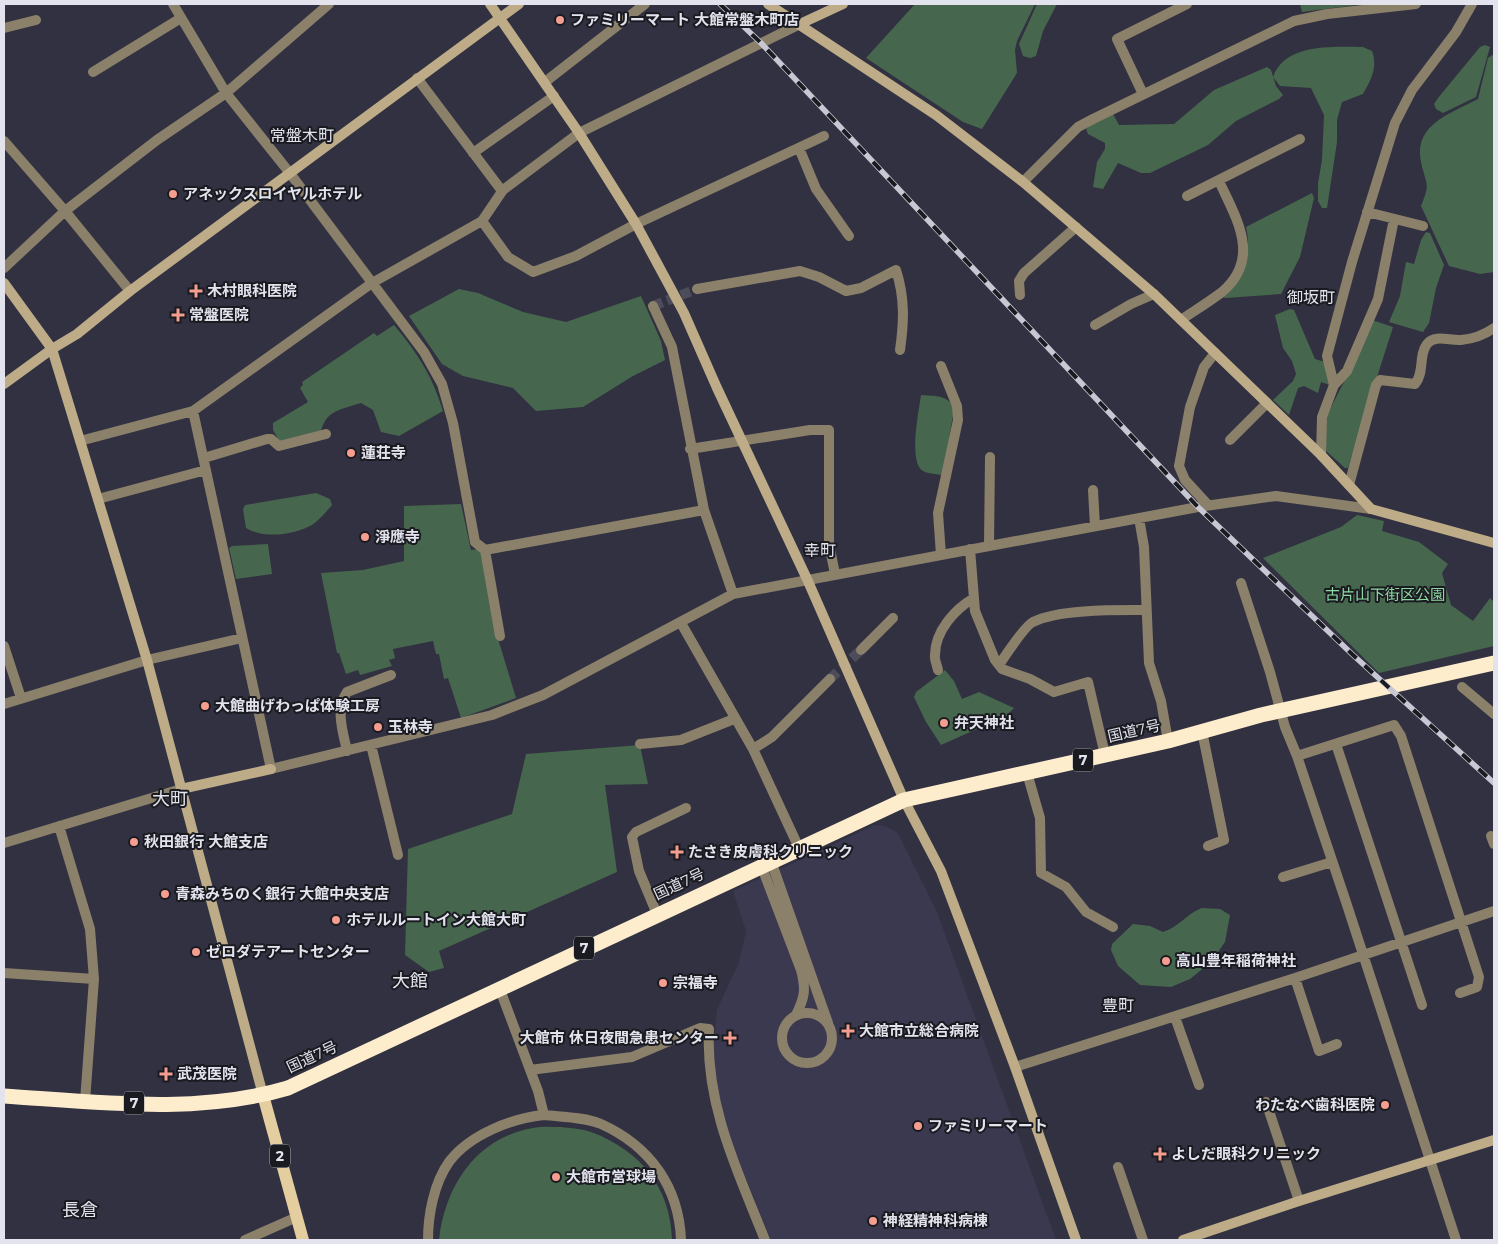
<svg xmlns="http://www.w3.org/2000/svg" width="1498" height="1244" viewBox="0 0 1498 1244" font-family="Montserrat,'Noto Sans JP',sans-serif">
  <rect width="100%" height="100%" fill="#313141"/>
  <path fill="#3a3950" d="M875,825L885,826L898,833L937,912L1056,1240H771L719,1111L713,1052L717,1010L739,962L746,931L733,891Z"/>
  <path fill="#47664e" d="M915,4H1035L1017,41L1015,50L1017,73L982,129L963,122L866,58Z
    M1037,4H1057L1043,31L1036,56L1030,58L1023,56L1019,44Z
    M1300,4H1364L1302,12Z
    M1485,45L1490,47L1476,97L1443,113L1436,109L1434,104L1438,98L1480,47Z
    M1363,47L1372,51C1378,67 1371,80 1363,94L1342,102L1337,120V142L1327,208H1322L1318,201V183L1322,160L1324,115L1311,88L1280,86L1273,77C1285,43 1333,47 1363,47Z
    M1494,54V272L1480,274L1449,266L1421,206C1431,181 1426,186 1421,162C1413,124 1452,113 1478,99L1488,58Z
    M1267,67L1271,70L1276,86L1283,95L1279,99L1236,121L1208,145L1150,173H1141L1118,163L1103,189L1093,187L1097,162L1105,149V143L1088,134L1086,129L1095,122L1113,114L1119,125L1174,124L1214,90Z
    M1312,193L1314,198L1300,257L1281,294L1226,298L1222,297C1241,272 1253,260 1246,227Z
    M1426,232L1430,233L1444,265L1436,288L1429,323L1423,332L1389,322L1400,296L1406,262L1414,264L1421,240Z
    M459,289L478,293L523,312L566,322L641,296L661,341L665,360L633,376L583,407L536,411L513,388L463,376L442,364L409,316Z
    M1290,309L1294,310L1315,359L1325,362L1330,385L1321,382L1318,393L1304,386L1298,388L1289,415L1273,400L1293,381L1296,374L1292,361L1283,348L1275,315Z
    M1372,320L1393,327L1348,468H1345L1325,450L1326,417L1348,374Z
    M394,325C418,354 432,375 443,411L399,436L381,432L373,410L361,403C343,409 325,410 321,432L280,442L273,430V423L308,402L300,388L303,385L302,382L374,333L377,336Z
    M921,395C935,396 949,395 954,409L943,475C937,474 928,474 923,471C908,463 919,410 921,395Z
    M316,493L330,499L332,505C326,512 319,520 312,525C294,535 264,539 246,528L243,509L245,505Z
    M461,504L471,550L480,549L496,632L516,698L461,718L448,678L444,679L439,654H436L433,641L393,649L395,658L389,660L392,666L360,675L358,670L346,674L339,653H337L321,573L363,570L404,561V506Z
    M1357,515L1384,521L1382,531L1419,542L1448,564L1442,573L1451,605L1473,621L1490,598L1494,602V646L1379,673L1263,558L1341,527Z
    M268,544L272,574L236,579L229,548L232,546Z
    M945,670L954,681L962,699L979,692L1014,708L1006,716L941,745L926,722L914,697L916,692Z
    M640,745L648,784L605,785L617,872L439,951L444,968L429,972L405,955L408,849L512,814L526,754Z
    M1202,908L1220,909L1230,915L1225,942L1211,962L1190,979L1171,987L1140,985L1118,966L1111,950L1112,944L1133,924L1150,926L1163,932C1179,927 1186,914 1202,908Z
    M561,1127C570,1128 582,1129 591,1132C640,1150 671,1188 672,1240H439C445,1186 476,1138 533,1128C542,1126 552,1127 561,1127Z"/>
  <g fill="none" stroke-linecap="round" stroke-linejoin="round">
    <path stroke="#4c4c5b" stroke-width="10" stroke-dasharray="10 5" stroke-linecap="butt" d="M653,306L697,289
      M830,679L861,650"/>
    <path stroke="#8b806a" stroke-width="10" d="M173,4L226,93L289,172L424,352L442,384L453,423L475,542L485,550L500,636
      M4,28L36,20
      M93,72L181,18
      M417,78L502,191
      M545,82L645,4
      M1143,94L1117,39L1187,4
      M4,141L65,211L130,291
      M799,148L816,189L849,236
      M473,153L554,96
      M1023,182L1078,127L1093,119L1294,21L1327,14L1416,4
      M1187,196L1300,139
      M1367,212L1423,226
      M482,221L508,257L533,272L576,256L636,224L824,136
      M4,268L65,211L157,140L226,93L329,4
      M697,289L800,271L819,277L846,291L861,288L896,270C905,298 904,322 900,350
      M1020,295L1019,281L1024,273L1076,227
      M653,306L672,347L704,510L733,594
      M1181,320C1194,311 1209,302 1222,292C1262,258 1236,218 1219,181
      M1095,325L1131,304L1154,294
      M941,366L957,406L958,420L938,513L941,555
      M1334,385L1347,371L1378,299L1394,219
      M193,411L271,769L492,715L543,695L733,594L1198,507L1276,496L1371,509
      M1230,440L1267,403
      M80,441L193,411L372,283L482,221L503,190L579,133L800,24
      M690,449L810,430H829V544L835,574
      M1321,455L1322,417L1334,385L1327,356L1352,262L1395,123L1412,90L1456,32L1472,4
      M204,458L267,439H271L279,446L326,434
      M1349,485L1376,385L1380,380L1415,384C1425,372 1418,356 1427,344C1435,334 1450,341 1461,340C1473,339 1484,335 1494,328
      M1093,490L1095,526
      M98,499L206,470
      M1208,505L1185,480L1179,466L1190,407L1204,367L1215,353
      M1139,518L1144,547L1149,663L1161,701L1168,741
      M989,546L990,457
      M970,549L975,611L995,660L1002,669L1030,679L1054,692L1088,682L1105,755
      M485,550L704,510
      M1241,583L1270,672L1285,727L1297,756L1346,902L1456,1240
      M681,623L753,749L799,848
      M4,646L21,698
      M861,650L893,618
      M999,665C1005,656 1026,625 1033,622C1058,609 1117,610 1145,610
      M938,670C937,665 934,659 935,655C935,631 955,609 974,598
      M1462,687L1494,714
      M4,704L147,660L242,638
      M1202,731L1224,840L1208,846
      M640,744L681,740L734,719
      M1336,744L1422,1005
      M371,745L398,855
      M753,749L772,737L830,679
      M347,751C343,732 335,710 347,692L391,675
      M1297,756L1394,725L1401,736L1479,977L1477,987L1460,993
      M1027,773L1040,818L1041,873L1066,887L1086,912L1113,927
      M59,826L90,929L94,979L85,1101
      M1491,836L1494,844
      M4,843L181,789
      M771,861L828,1023
      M761,865L801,970C806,989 805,997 796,1015
      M1283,877L1332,862
      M657,914L639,871L632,837L636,832L686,808
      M4,973L94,979
      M1295,978L1319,1051L1337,1044
      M499,987L538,1091L544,1115C562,1117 584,1117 601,1124C650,1146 679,1187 681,1240
      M782 1038a25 25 0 1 1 50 0a25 25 0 1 1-50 0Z
      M1175,1017L1199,1085
      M1015,1067L1295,978L1494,911
      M530,1070L632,1057L700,1028L709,1029C705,1105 738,1172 765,1240
      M1266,1102L1299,1201
      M1118,1167L1143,1240
      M245,1240L297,1217
      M428,1240C428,1215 434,1183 449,1162C469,1135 512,1118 544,1115"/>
    <path stroke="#bdac87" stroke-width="10" d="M490,4L579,133L636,224L684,313L717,388L807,579L904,800L941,871L1015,1067L1076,1240
      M768,4L936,115L1023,182L1155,295L1321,455L1371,509L1494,543
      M800,24L843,4
      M4,283L52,349L147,660L263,1095
      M4,384L52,349L77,334L130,291L519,4
      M181,789L271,769
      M1183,1240L1299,1201L1494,1140"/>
    <path stroke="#e4cd9e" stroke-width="12" d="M263,1095L303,1240"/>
    <path stroke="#fdedcc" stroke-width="15" d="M4,1096C97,1102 197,1115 288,1088L904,800L1168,741L1261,715L1494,663"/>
    <g stroke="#c8c8d4" stroke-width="5.5">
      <path id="rail" d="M720,4L761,43L1198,507L1353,655L1494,783"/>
    </g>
    <use href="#rail" stroke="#1a1a21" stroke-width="4" stroke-dasharray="11" stroke-linecap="butt"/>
  </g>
  <g fill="#f59d8e" stroke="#1a1a21" stroke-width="2">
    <circle cx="560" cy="20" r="5"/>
    <circle cx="173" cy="194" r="5"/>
    <path d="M193.5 283.5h5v5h5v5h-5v5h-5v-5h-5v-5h5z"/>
    <path d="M175.5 307.5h5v5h5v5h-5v5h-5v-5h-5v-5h5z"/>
    <circle cx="351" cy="453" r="5"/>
    <circle cx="365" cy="537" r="5"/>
    <circle cx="205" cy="706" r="5"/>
    <circle cx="944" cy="723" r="5"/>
    <circle cx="378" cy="727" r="5"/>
    <circle cx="134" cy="842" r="5"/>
    <path d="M674.5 844.5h5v5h5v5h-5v5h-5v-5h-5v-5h5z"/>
    <circle cx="165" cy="894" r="5"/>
    <circle cx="336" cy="920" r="5"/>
    <circle cx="196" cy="952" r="5"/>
    <circle cx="1166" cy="961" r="5"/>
    <circle cx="663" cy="983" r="5"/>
    <path d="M845.5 1023.5h5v5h5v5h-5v5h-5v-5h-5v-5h5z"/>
    <path d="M727.5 1030.5h5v5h5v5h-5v5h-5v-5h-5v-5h5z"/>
    <path d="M163.5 1066.5h5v5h5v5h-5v5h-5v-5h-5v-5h5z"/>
    <circle cx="1385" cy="1105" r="5"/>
    <circle cx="918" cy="1126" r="5"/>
    <path d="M1157.5 1146.5h5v5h5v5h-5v5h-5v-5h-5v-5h5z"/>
    <circle cx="556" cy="1177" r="5"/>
    <circle cx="873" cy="1221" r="5"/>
  </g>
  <g text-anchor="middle" stroke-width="4" stroke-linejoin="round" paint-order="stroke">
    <g fill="#1a1a21" stroke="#a7a7b0" stroke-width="1">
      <rect x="1073" y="748.5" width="20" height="23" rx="4"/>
      <rect x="574" y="936.5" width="20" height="23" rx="4"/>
      <rect x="124" y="1091.5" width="20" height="23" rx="4"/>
      <rect x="270" y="1144.5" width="20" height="23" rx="4"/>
    </g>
    <g font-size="14" font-weight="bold" fill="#e3e3ee">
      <text x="1083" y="765">7</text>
      <text x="584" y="953">7</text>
      <text x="134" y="1108">7</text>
      <text x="280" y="1161">2</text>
    </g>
    <g font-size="15" font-weight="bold" fill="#e3e3ee" stroke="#1a1a21" text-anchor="start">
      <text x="570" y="25">ファミリーマート 大館常盤木町店</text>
      <text x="183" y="199">アネックスロイヤルホテル</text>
      <text x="207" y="296">木村眼科医院</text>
      <text x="189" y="320">常盤医院</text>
      <text x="361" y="458">蓮荘寺</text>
      <text x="375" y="542">淨應寺</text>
      <text x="215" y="711">大館曲げわっぱ体験工房</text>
      <text x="954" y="728">弁天神社</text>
      <text x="388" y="732">玉林寺</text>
      <text x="144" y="847">秋田銀行 大館支店</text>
      <text x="688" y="857">たさき皮膚科クリニック</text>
      <text x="175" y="899">青森みちのく銀行 大館中央支店</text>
      <text x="346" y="925">ホテルルートイン大館大町</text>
      <text x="206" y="957">ゼロダテアートセンター</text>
      <text x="1176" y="966">高山豊年稲荷神社</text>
      <text x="673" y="988">宗福寺</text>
      <text x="859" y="1036">大館市立総合病院</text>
      <text x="719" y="1043" text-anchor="end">大館市 休日夜間急患センター</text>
      <text x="177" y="1079">武茂医院</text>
      <text x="1375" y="1110" text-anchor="end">わたなべ歯科医院</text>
      <text x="928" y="1131">ファミリーマート</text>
      <text x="1171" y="1159">よしだ眼科クリニック</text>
      <text x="566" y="1182">大館市営球場</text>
      <text x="883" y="1226">神経精神科病棟</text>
    </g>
    <g font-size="15" fill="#8ed8a1" stroke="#1a1a21">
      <text x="1385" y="600">古片山下街区公園</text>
    </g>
    <g font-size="15" fill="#e3e3ee" stroke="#1a1a21">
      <text transform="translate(1134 731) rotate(-13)" y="5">国道7号</text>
      <text transform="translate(679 884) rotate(-25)" y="5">国道7号</text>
      <text transform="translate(312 1057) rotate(-25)" y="5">国道7号</text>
    </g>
    <g font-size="16" fill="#e3e3ee" stroke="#1a1a21">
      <text x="302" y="141">常盤木町</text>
      <text x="1311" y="303">御坂町</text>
      <text x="820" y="556">幸町</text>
      <text x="1118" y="1011">豊町</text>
    </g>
    <g font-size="18" fill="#e3e3ee" stroke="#1a1a21">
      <text x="170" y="805">大町</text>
      <text x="410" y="987">大館</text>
      <text x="80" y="1216">長倉</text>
    </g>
  </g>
  <rect width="1498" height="1244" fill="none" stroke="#e3e3ee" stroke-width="10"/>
</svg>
